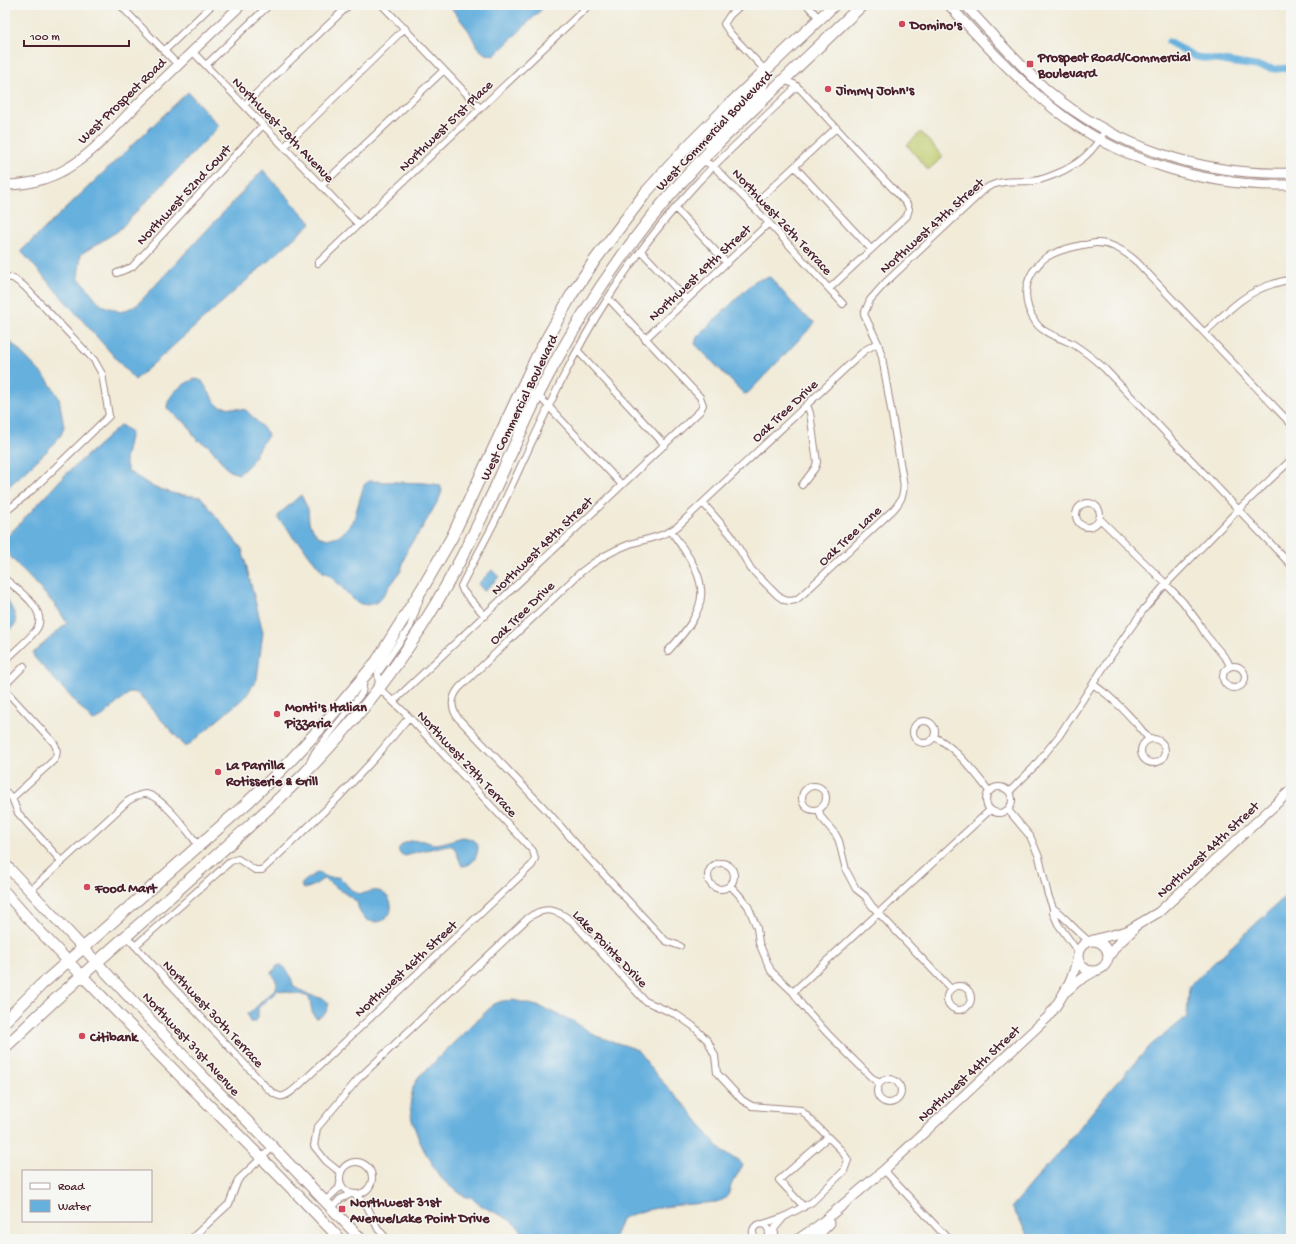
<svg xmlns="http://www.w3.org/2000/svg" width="1296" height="1244" viewBox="0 0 1296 1244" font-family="'Gochi Hand',sans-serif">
  <rect width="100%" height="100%" fill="#f6f6f2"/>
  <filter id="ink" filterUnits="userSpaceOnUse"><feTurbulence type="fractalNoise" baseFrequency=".025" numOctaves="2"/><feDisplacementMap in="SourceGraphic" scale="8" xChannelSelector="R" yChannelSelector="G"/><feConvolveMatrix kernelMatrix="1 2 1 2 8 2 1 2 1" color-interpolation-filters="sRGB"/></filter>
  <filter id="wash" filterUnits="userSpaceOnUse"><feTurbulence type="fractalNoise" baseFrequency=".012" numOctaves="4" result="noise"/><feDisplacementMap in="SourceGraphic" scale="16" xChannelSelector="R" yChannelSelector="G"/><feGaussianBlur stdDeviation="0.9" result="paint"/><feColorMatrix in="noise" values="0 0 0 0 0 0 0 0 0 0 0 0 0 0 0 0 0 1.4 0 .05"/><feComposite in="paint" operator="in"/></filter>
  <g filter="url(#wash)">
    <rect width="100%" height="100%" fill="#f1ebd8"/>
    <path fill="#c0cd6f" stroke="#85764d" d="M921,132L943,157L928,170L907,145Z"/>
    <path fill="#66b0de" stroke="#586884" d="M449,5H546L495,55L485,54L477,47L469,31Z
      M188,92L219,126L118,231L81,254L78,277L101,305L121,312L137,305L263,170L311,223L135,380L21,251Z
      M770,277L800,312L815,323L748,393L744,394L695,344L697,337L756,280Z
      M5,336L47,379L59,398L64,427L61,435L48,450L5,490Z
      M196,379L202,381L215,402L219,406L246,410L267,432L268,436L261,444L250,464L239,474L229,471L209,446L196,439L188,425L174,415L167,408C167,395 184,382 196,379Z
      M121,425L131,432L125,460L128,471L153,487L175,494L201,497L242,549L263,632L257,679L246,696L186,747L137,693L130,692L99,719L93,721L34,657L33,653L67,623L56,606L5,551V539L67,473Z
      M369,481L425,483L440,485L442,491L439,499L421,530L407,549L401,571L378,602L367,605L357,603L329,574L323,572L309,555L301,543L294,539L288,529L278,519L279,514L301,495L308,509L309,523L318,536L327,539L341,535L353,522L364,485Z
      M492,570L499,577L484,591L478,584Z
      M5,598C11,605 16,615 16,624L5,634Z
      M463,837L472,839L478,846C478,856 473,866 462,866L454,847L448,845L412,853L406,856L400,854C398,850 398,848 401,846C406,840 420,839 427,842C431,843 432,844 436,844C445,843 454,839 463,837Z
      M316,873H321C327,878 331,879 338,877C346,881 349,891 357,893C364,896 370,889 378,891C389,893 396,908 387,917C385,920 380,922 376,922C363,922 359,912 357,902L326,880L323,879L313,886L304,889L301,885C304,880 312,877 316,873Z
      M1291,891V1239H1030L1012,1207L1071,1138L1110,1090L1151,1045L1187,1017L1189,986Z
      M281,965C290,970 291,979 294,987L310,995L324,999L329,1003C327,1012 325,1016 316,1018C310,1012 312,1005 309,997C298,993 289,993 278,990L258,1008V1018L255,1022H250L247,1014L253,1010L276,988L277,983L272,973L277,966Z
      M513,1000L541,1007L573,1021L596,1036L633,1048L639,1052L659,1078L690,1111L708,1135L723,1152L739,1160L742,1165C740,1171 737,1175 734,1180C727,1190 733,1197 717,1202C686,1205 650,1205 621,1219L613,1239H525C523,1235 522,1231 519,1228C506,1213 484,1212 471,1197H466L452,1188L442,1179L433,1167L430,1158L426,1154L419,1140L412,1120L410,1106L413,1087L419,1076L430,1067L439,1057L494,1004L502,1001Z"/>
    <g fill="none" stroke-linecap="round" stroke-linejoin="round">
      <path stroke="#66b0de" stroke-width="7" d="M1169,42L1196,57L1275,69L1291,68"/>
    </g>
  </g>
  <g filter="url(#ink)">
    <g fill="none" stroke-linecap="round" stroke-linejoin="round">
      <g stroke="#9e8582" stroke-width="8">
        <path id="street" d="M120,5L178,65
          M382,5L480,108
          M741,5L730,15L724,24L730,33L765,70
          M807,5L820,19
          M164,51L212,5
          M192,51L358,224
          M206,65L269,5
          M783,80L794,84L801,90L907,204L909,209L907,216L830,288
          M244,105L349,5
          M284,147L405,28
          M700,160L714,166L719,172L769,223L843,304
          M795,167L871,249
          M321,186L444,70
          M752,206L836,128
          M676,209L727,263
          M641,251L687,300
          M318,263L589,5
          M117,273L132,267L263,125
          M5,277L13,278L24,286L94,360L102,374L109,416L29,493L5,512
          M1205,332C1226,313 1245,292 1273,284C1279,282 1285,280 1291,280
          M645,339L769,223
          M578,351L665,445
          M520,390L538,395L622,485
          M1291,424L1137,262C1126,252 1112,243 1097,243C1092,243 1086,245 1082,245C1069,248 1056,251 1045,258C1042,260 1040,263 1038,265C1022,282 1023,304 1036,323C1044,334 1061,338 1073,344C1084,351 1094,359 1104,368L1291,565
          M802,485L815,468L817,462L810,413L807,405
          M703,503L731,535L751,569L777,595L784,600L790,601L796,600L802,595L894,509C902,500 905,492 903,480L882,357L878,343L864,314L870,300L885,283L985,189C1000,179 1016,182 1033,181C1041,180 1049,177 1056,174C1080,164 1093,152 1106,129
          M1076 515a12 12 0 1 1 24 0a12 12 0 1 1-24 0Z
          M1099,518L1166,584L1239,509L1291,460
          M5,579C17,589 50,611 36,630C29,640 14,651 5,661
          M485,616L463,591L461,586C472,564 484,543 495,521C531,446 563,368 608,298C634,257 665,218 698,182C730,149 764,118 797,86
          M668,651C683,635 704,612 701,588C699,568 682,547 671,531
          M1223 677a11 11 0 1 1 22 0a11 11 0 1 1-22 0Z
          M1093,684C1116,700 1132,717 1149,739
          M5,685L24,666
          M5,690L54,743C58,749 58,754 54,760L12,798
          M394,701L700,411L703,405L700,397L608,298
          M913 732a11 11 0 1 1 22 0a11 11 0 1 1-22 0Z
          M934,737C952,744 977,775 989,791
          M1141 751a12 12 0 1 1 24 0a12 12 0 1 1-24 0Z
          M309,764L315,752L362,693L364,679
          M802 798a12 12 0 1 1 24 0a12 12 0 1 1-24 0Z
          M986 800a13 13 0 1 1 26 0a13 13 0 1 1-26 0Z
          M5,791L12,798L18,813L62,862
          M1010,791L1034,767L1059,736L1111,656L1144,609L1166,584L1183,602L1198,622L1206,635L1227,660L1230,666
          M819,810L821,817L836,835L839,841L846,870L856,889L865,896L872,906L951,989
          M1008,810L1030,836L1039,857L1048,895L1053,908V913L1058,924L1078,952
          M708 876a13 13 0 1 1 26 0a13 13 0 1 1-26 0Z
          M730,885L740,896L748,906L757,928L759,943L771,971L793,992L802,1005L828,1034L871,1077L879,1083
          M30,891L128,801C133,798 139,794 145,794C161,794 189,833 199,846
          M1053,908C1066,918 1076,931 1089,941
          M126,936L266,1087C280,1100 283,1099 297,1087L532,865L535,858L533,851L409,717L379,688L378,673L410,627L419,601
          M135,946L231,861L238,859L255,870H262L290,844L339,797L375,758L409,717
          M680,946L666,941L658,933L584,853L548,812L458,718C450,707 451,698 459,688L581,572C596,560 611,551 630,544C646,539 663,537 677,527L865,350L878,343
          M947 998a12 12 0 1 1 24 0a12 12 0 1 1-24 0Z
          M793,992L990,810
          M877 1091a12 12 0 1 1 24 0a12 12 0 1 1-24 0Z
          M340 1178a16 16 0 1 1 32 0a16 16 0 1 1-32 0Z
          M884,1170L948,1239
          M341,1173L326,1161L314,1146L317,1128L358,1079L528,918C545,906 556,909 572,921L645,1001L677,1015L693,1026L708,1041L715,1056L717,1073L742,1100L752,1106L801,1110L841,1150L848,1160L844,1171L812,1202L784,1217L763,1224
          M354,1194L367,1206L378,1229L387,1239
          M325,1201L339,1188L340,1183
          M804,1207L779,1180L828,1137
          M332,1208L340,1199L351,1194
          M191,1239L229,1204L238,1180L273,1147
          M756,1239C744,1225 770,1216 769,1235L767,1239
          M776,1239L774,1229L784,1217"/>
      </g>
      <g stroke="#9e8582" stroke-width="11">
        <path id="secondary" d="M949,5C982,41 1015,78 1054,109C1120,162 1207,187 1291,185
          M965,5C992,34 1018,64 1047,90C1114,147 1204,176 1291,173
          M5,185C27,185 47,180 66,169C93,154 116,126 138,104C172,71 206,38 241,5
          M1093,940L1127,931L1159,912L1291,790
          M1078 956a15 15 0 1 1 30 0a15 15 0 1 1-30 0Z
          M1108,958L1116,946L1133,930
          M1067,991L1078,981L1095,971
          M798,1239L819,1225L884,1170L1048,1017C1062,998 1074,979 1078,955
          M814,1239L830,1223"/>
      </g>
      <g stroke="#9e8582" stroke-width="12">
        <path id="primary" d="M5,864L197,1070L273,1147L361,1239
          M5,892C32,924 62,955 91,985C173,1071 259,1153 340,1239"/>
      </g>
      <g stroke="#9e8582" stroke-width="13">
        <path id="highway" d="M710,144C723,121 744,106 761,87L765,79V70
          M5,1021L41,985L246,804L290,761L325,723L377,661L425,584L452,537L537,356L572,294L595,260L647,191L687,147L728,106L834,5
          M5,1047C25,1029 44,1009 65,991C103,956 141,923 179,889C221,851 265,814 305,773C343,734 379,691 409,646C448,589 478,527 506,464C517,441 527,417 538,395C586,300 647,213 723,138L862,5"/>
      </g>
      <use href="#street" stroke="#fff" stroke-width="6"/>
      <use href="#secondary" stroke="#fff" stroke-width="9"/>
      <use href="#primary" stroke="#fff" stroke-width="10"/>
      <use href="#highway" stroke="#fff" stroke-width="11"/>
    </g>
  </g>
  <g fill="#d1495b" stroke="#f6f6f2" stroke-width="1.5">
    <circle cx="902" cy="24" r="4"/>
    <rect x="1026" y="60" width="8" height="8" rx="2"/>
    <circle cx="828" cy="89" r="4"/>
    <circle cx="277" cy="714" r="4"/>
    <circle cx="218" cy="772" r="4"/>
    <circle cx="87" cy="887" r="4"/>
    <circle cx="82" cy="1036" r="4"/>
    <rect x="338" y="1205" width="8" height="8" rx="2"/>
  </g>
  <g text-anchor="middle" stroke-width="3" stroke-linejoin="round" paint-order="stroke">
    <g font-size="14" font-weight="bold" fill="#4a1f2b" stroke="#f6f6f2" text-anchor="start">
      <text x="910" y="29">Domino's</text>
      <text x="1038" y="61">Prospect Road/Commercial<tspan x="1038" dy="16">Boulevard</tspan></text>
      <text x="836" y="94">Jimmy John's</text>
      <text x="285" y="711">Monti's Italian<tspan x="285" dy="16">Pizzaria</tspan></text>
      <text x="226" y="769">La Parrilla<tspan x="226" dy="16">Rotisserie &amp; Grill</tspan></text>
      <text x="95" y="892">Food Mart</text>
      <text x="90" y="1041">Citibank</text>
      <text x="350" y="1206">Northwest 31st<tspan x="350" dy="16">Avenue/Lake Point Drive</tspan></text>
    </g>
    <g font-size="14" fill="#4a1f2b" stroke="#f6f6f2">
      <text transform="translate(121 100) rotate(-44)" y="5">West Prospect Road</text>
      <text transform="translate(445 125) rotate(-44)" y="5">Northwest 51st Place</text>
      <text transform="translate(284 129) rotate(46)" y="5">Northwest 28th Avenue</text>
      <text transform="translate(713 130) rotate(-46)" y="5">West Commercial Boulevard</text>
      <text transform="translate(183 194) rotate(-47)" y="5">Northwest 52nd Court</text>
      <text transform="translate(783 221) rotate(47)" y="5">Northwest 26th Terrace</text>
      <text transform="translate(931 225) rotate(-42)" y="5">Northwest 47th Street</text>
      <text transform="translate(699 272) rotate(-43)" y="5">Northwest 49th Street</text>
      <text transform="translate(518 407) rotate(-64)" y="5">West Commercial Boulevard</text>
      <text transform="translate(784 410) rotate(-43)" y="5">Oak Tree Drive</text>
      <text transform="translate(849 535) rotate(-43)" y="5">Oak Tree Lane</text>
      <text transform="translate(541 545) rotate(-44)" y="5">Northwest 48th Street</text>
      <text transform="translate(521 612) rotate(-44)" y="5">Oak Tree Drive</text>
      <text transform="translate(468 763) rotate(47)" y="5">Northwest 29th Terrace</text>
      <text transform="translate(1207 849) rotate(-43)" y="5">Northwest 44th Street</text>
      <text transform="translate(611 948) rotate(46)" y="5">Lake Pointe Drive</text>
      <text transform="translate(405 968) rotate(-43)" y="5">Northwest 46th Street</text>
      <text transform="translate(214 1013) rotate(47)" y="5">Northwest 30th Terrace</text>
      <text transform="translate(192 1043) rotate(47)" y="5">Northwest 31st Avenue</text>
      <text transform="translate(968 1073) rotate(-43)" y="5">Northwest 44th Street</text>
    </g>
  </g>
  <rect width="1296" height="1244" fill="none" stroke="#f6f6f2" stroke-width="20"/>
  <rect x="22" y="1170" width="130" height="52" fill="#f6f6f2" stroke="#b1a0a2"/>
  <rect x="30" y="1183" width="20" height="6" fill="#ffffff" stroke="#b1a0a2"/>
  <text x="58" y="1190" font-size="12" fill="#4a1f2b">Road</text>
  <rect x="30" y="1200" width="20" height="12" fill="#66b0de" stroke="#b1a0a2"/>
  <text x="58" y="1210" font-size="12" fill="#4a1f2b">Water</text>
  <path d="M24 40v6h105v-6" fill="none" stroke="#4a1f2b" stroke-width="2"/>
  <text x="30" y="40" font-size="12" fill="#4a1f2b" stroke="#f6f6f2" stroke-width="3" paint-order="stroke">100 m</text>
</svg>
